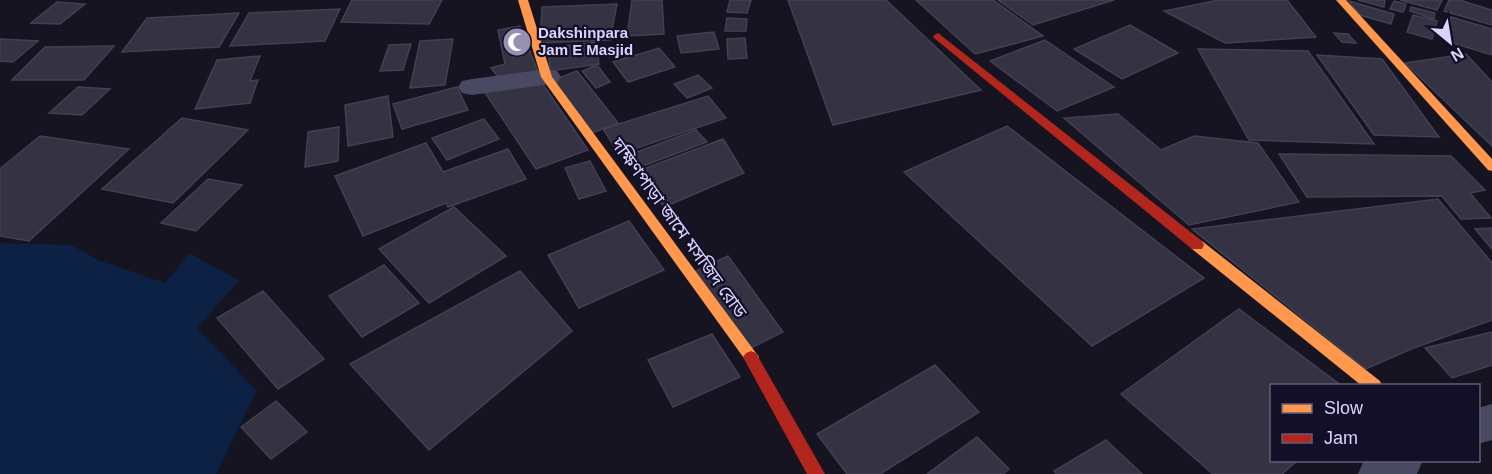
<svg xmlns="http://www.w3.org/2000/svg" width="1492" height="474" viewBox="0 0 1492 474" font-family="Arial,'Noto Sans Bengali',sans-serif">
  <rect width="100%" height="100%" fill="#161421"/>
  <path fill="#0d2144" d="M0,243L71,245L98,260L165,283L190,253L239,281L197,328L257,391L216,474H0Z"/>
  <path fill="#343243" stroke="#433f54" stroke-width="1.5" d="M352,0H442L429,24L341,22Z
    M632,0H662L664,34L627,36Z
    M730,0H751L747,13L727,12Z
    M788,0H886L981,90L833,125Z
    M916,0H993L1043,36L975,54Z
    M998,0H1114L1033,25Z
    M1219,0H1287L1316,37L1225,43L1164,11Z
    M1358,0H1385L1384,7Z
    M1400,0H1442L1437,10Z
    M1449,0H1459L1492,10V25L1444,11Z
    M1349,1L1394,14L1391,24L1360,15Z
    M1394,1L1406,4L1403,12L1390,9Z
    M57,2L85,4L60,24L31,23Z
    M617,4L610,40L540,43L542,7Z
    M1411,7L1435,13L1434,19L1410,11Z
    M340,9L325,41L230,46L249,13Z
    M239,13L219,47L122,52L147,18Z
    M1413,15L1437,21L1432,39L1407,32Z
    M1451,17L1492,29V55L1443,40Z
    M727,18L747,19L746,31H725Z
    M1130,25L1178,53L1122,79L1074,49Z
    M520,26L539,74L498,77L491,68L505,64L498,30Z
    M714,32L719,49L681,53L677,36Z
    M1334,33L1348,34L1356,43L1342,42Z
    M745,38L747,58L728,59L727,39Z
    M0,39L38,41L13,62L0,61Z
    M453,39L445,85L410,88L420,41Z
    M1045,40L1114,87L1057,111L990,61Z
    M596,42L599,64L550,71L548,48Z
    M411,44L403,70L380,71L389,45Z
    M114,46L84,80H12L45,47Z
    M659,48L675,67L628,82L613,62Z
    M1198,49L1308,51L1374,144L1249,140Z
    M1466,54L1492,82V146L1405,63Z
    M1317,55L1382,59L1439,137L1374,135Z
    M260,56L250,81L258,80L250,103L195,109L217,60Z
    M597,65L610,82L596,88L582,71Z
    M577,71L618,123L592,133L553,80Z
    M698,75L712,88L687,98L674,84Z
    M540,80L588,150L536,169L484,91Z
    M78,87L110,89L82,115L49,113Z
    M457,87L468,110L402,129L393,104Z
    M388,96L393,137L348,146L345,105Z
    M708,96L726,118L619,154L603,129Z
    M1118,114L1161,150L1194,136L1258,143L1299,202L1189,225L1064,118Z
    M182,118L248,130L173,203L102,189Z
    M484,119L499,139L447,160L432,138Z
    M1007,126L1204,278L1092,346L904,172Z
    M339,127L338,161L305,167L308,132Z
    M696,130L707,142L635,169L626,156Z
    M40,136L129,149L29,241L0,236V169Z
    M723,139L744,173L664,207L638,171Z
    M426,143L443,172L508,149L526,179L448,207L446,203L363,236L335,176Z
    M1279,154L1451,156L1485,190L1470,193L1491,218L1461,219L1442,196L1307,197Z
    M590,161L606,191L579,199L565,168Z
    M208,179L242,185L196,231L161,223Z
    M1438,199L1492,263V320L1411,349L1366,369L1192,229Z
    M454,207L506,256L429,303L379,249Z
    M629,221L664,270L579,308L548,255Z
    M1492,228V249L1475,229Z
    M728,256L783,332L749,349L694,272Z
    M384,265L419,303L362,337L329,296Z
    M520,271L572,331L429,450L350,364Z
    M263,291L324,359L278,389L217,318Z
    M1239,309L1342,386H1272V460H1298L1282,474H1213L1121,394Z
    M1492,332V365L1452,378L1425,348Z
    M712,334L740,377L673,407L648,360Z
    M935,365L979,412L880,474H847L817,434Z
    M276,401L307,432L271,459L241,427Z
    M977,437L1009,469L1003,474H927Z
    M1106,440L1142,474H1056L1054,471Z"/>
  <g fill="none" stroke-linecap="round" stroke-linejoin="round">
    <path fill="#4a4962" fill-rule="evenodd" d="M547,69L557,71L561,77L557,83L472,95L462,93L458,87L462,81L472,79Z
      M1492,404V440L1478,444V408Z
      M1364,460H1423L1417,474H1358Z"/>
    <path fill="#ff974d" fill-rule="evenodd" d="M518,0H528L552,77L756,353L759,357L756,361L751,363L746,361L541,77Z
      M1336,0H1346L1492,159V171L1488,170Z
      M1197,240L1202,241L1380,381L1382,386H1362L1192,249L1190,245L1192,241Z"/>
    <path fill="#b3261e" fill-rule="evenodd" d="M938,33L1202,241L1204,245L1202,249H1192L934,38L933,36Z
      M751,351L756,353L825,474H807L743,357L746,353Z"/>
  </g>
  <defs>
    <g id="mosque-disc" transform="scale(1.5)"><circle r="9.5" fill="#9591b1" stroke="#130f26"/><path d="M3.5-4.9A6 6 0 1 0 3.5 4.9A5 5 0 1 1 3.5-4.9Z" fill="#fff"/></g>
  </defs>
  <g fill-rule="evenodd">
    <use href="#mosque-disc" x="517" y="42"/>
  </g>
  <g text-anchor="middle" stroke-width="4.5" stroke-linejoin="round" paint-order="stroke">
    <g font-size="15" font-weight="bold" fill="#d9d4ff" stroke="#130f26" text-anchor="start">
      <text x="538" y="38">Dakshinpara<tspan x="538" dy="17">Jam E Masjid</tspan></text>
    </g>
    <g font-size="18" fill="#d9d4ff" stroke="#130f26">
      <text transform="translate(679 228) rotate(54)" y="6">দক্ষিণপাড়া জামে মসজিদ রোড</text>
    </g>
  </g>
  <rect x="1270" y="384" width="210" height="78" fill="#130f26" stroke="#625e7d" stroke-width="1.5"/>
  <rect x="1282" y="404" width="30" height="9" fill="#ff974d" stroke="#625e7d" stroke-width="1.5"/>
  <text x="1324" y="414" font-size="18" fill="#d9d4ff">Slow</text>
  <rect x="1282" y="434" width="30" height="9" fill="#b3261e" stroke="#625e7d" stroke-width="1.5"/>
  <text x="1324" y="444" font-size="18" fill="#d9d4ff">Jam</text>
  <g transform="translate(1450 42) rotate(150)" stroke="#130f26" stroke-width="4.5" paint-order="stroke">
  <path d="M0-4.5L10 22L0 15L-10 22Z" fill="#d9d4ff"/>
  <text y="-9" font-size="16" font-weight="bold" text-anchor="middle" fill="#d9d4ff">N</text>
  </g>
</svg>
